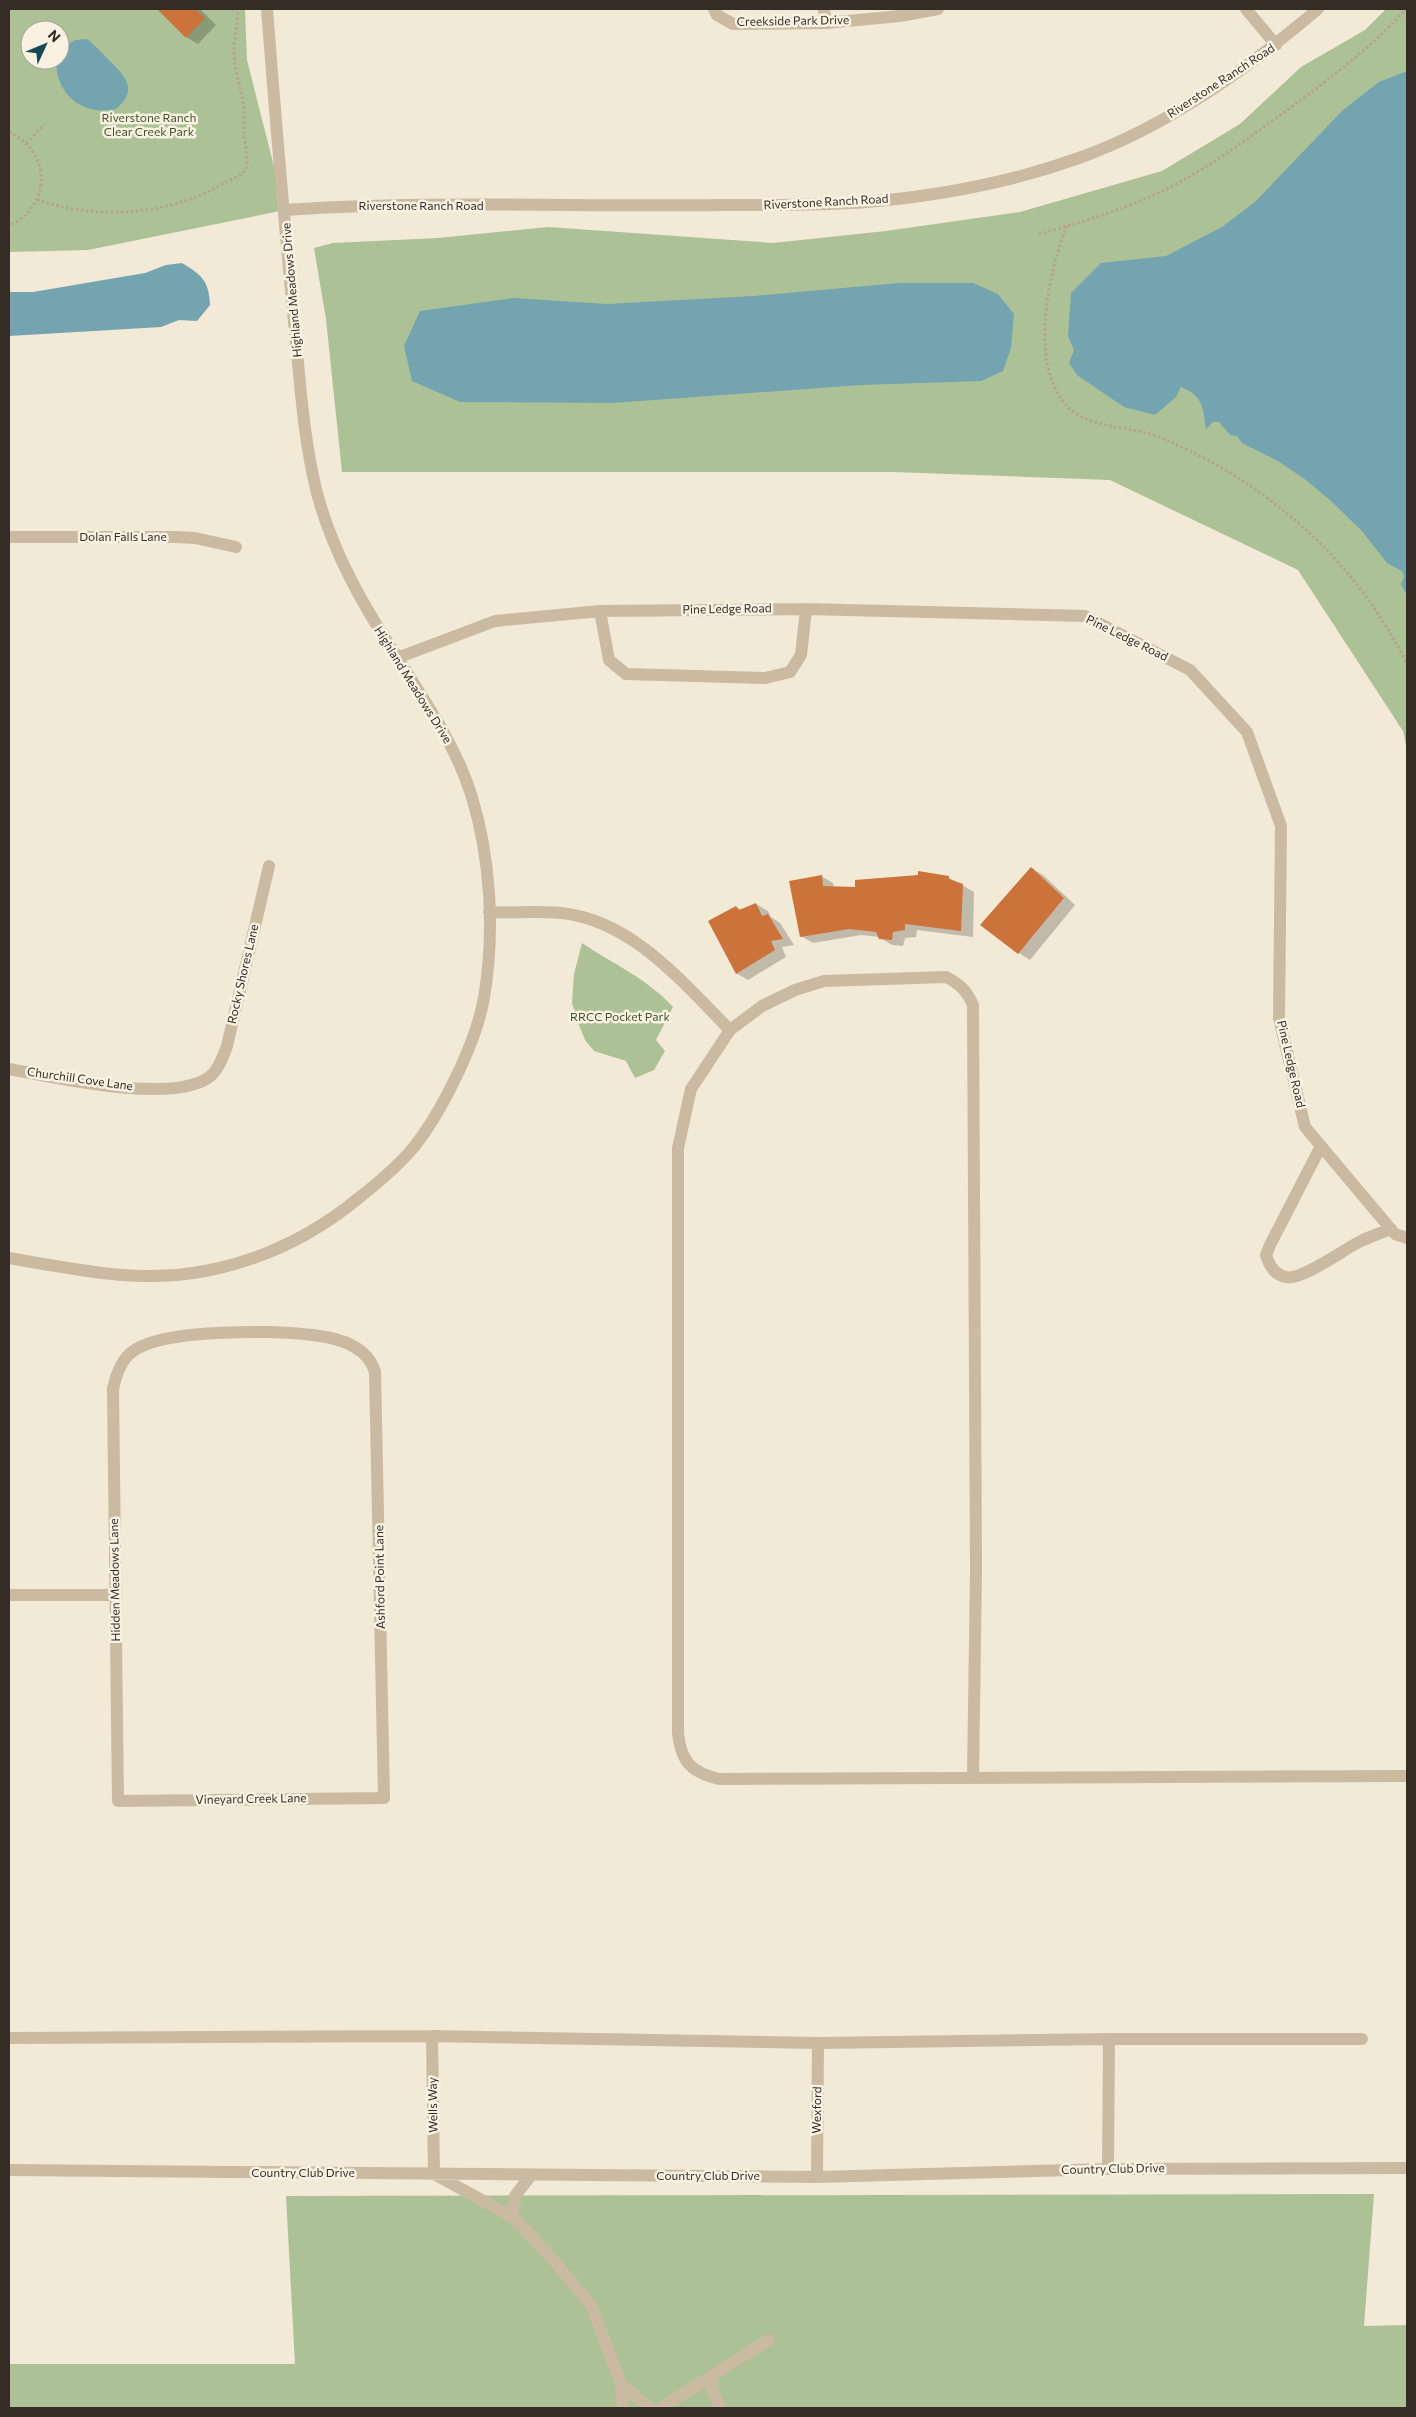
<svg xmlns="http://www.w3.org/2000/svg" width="1416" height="2417" viewBox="0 0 1416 2417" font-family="Commissioner,sans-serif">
  <rect width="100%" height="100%" fill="#f2e9d6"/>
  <path fill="#acc196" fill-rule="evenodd" d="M9,9H245L247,60L285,210L88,250L9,252ZM30,30H60V60H30Z
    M1386,9H1407V750L1403,731L1298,570L1110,480L893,472H342L326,319L314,248L333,243L438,238L548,227L773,243L886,231L1020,212L1162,171L1240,124L1301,67L1365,30Z
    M582,943C613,964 648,979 673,1007L656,1040L665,1051L654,1070L635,1078L626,1061L594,1051L585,1040L579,1025L572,1003L574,974Z
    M1374,2194L1364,2326L1407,2325V2408H9V2364H295L286,2196Z"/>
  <path fill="#74a4b0" d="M87,39C94,44 101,52 107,58C124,75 140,89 116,109C83,116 57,96 56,62L60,60L62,47L76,40Z
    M1407,71V596L1401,584L1404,577L1402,571L1387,563L1362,531L1331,501L1306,480L1278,461L1242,443L1237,436L1230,435L1219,422H1213L1206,429C1203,407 1203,396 1181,387L1176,397L1155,415L1124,407L1077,375L1069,363L1074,350L1068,336L1071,293L1101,263L1166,256L1222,227L1256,201L1343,110L1379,82Z
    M182,263C202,275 209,281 210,305L197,321L179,320L161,327L9,336V292H33L145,273L166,265Z
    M899,283H973L998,294L1014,314L1011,348L1003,371L981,381L861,385L612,403L460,402L412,381L404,346L420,311L513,298L607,304L754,296Z"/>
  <path fill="#0003" d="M158,9H200L216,25L198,44L186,37Z
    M1031,868L1043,875L1075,905L1030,960L1019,953Z
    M821,876L833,883L834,887L856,888L948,877L974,892L973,937L917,930L916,937L905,938L903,946L892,945L879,937L861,935L813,943L801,936Z
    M756,904L768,911L771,917L780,923L794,945L782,947L786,957L748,980L736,973V907L742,910Z"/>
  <path fill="#cb733a" d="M157,9H196L205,18L186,38Z
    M1031,867L1064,898L1018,954L980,925Z
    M918,871L949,876V879L963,884L961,931L905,924V930L893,932L892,940L879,939L876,932L849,929L800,937L789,881L822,875L823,886L855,887V880L918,875Z
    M756,903L762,916L768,914L783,939L771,941L775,950L736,974L708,921L736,906L739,910Z"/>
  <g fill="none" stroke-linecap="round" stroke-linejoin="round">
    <path stroke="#b5a48c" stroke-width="3" stroke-dasharray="2.5 2.5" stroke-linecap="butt" d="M9,132C52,152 52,206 9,226
      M26,143L44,125
      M37,200C97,220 170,216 224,183C231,179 243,176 246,168C249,159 245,146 244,137C243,126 245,114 243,103C240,86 234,68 234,51C234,37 238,23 238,9
      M1067,226C1048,272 1028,367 1068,407C1090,429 1131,426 1159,437C1266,481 1356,560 1407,664
      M1039,234C1076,224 1112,213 1147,198C1194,178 1238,146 1279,116C1324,83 1369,50 1406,9"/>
    <path stroke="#cabaa2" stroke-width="12" d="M714,9L717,15L733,24L826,23L900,16L938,9
      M824,9L826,23
      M1246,9L1276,45
      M285,210C429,200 575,207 720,205C769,205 818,206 867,202C939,196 1012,182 1079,158C1168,126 1247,69 1318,9
      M9,537H176L195,538L236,547
      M600,611L609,660L626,674L765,678L790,672L801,655L806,609
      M397,658L495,621L600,611L806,609L1085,616L1190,670L1247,732L1281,826L1279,1018L1305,1127L1395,1234L1407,1238
      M489,912C513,913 537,911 561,913C632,920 683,983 730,1030L691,1089L678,1148V1733C681,1762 691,1772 719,1779L1407,1776
      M730,1030L762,1006L795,990L824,981L946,977C960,984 967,991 973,1005L976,1570L973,1778
      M9,1069C54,1077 169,1104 208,1078C218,1071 223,1057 227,1046L269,866
      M1321,1146L1270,1245L1266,1255C1269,1265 1275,1275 1286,1277C1301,1281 1343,1250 1359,1242C1369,1237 1380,1233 1391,1229
      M9,1258C74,1269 139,1284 205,1271C264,1260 314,1235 360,1197C379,1182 398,1166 414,1147C428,1129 439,1111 449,1091C464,1062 478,1031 484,998C495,932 491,858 471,794C454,741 421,696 392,649C360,601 332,550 317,493C303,438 300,379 294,322C284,218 275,113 267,9
      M272,1332C304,1334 364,1333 375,1372L384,1798L118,1801L113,1389C116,1375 121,1360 132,1352C158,1331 238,1332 272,1332Z
      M9,1595H115
      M432,2036L434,2174L513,2217L549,2255L591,2305L621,2384
      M9,2038L432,2036L818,2043L1109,2039H1362
      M1108,2169L1109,2039
      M9,2170L817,2177L1108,2169L1407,2168
      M817,2177L818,2043
      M513,2217L515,2196L531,2175
      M712,2376V2390L720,2408
      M623,2408L621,2384L650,2408
      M661,2408L768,2340"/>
  </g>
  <g text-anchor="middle" stroke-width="5" stroke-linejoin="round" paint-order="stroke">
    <g font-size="12" fill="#342c25" stroke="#f9f2e2">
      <text transform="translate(793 21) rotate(-1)" y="4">Creekside Park Drive</text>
      <text transform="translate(1221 81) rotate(-33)" y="4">Riverstone Ranch Road</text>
      <text transform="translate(826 202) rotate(-3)" y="4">Riverstone Ranch Road</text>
      <text x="421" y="210">Riverstone Ranch Road</text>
      <text transform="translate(292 290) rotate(-95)" y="4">Highland Meadows Drive</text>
      <text x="123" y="541">Dolan Falls Lane</text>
      <text transform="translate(727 609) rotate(-1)" y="4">Pine Ledge Road</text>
      <text transform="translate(1127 638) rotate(26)" y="4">Pine Ledge Road</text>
      <text transform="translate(413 685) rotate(58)" y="4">Highland Meadows Drive</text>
      <text transform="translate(243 974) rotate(-77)" y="4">Rocky Shores Lane</text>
      <text transform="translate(1291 1064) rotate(77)" y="4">Pine Ledge Road</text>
      <text transform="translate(80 1079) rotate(8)" y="4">Churchill Cove Lane</text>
      <text transform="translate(380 1577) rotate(-91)" y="4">Ashford Point Lane</text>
      <text transform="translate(115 1580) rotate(-91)" y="4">Hidden Meadows Lane</text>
      <text transform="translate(251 1799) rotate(-1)" y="4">Vineyard Creek Lane</text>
      <text transform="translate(433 2105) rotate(-91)" y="4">Wells Way</text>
      <text transform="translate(817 2110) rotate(-89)" y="4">Wexford</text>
      <text transform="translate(1113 2169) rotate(-1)" y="4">Country Club Drive</text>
      <text x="303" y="2177">Country Club Drive</text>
      <text x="708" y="2180">Country Club Drive</text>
    </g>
    <g font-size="12" fill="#3d5328" stroke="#f9f2e2">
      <text x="149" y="122">Riverstone Ranch<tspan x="149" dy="14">Clear Creek Park</tspan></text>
      <text x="620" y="1021">RRCC Pocket Park</text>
    </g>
  </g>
  <rect width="1416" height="2417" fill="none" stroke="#342c25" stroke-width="20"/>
  <g transform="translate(45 45) rotate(46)"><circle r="24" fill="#f9f2e2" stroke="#aaa396"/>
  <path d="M0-4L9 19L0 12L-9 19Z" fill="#194957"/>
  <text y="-8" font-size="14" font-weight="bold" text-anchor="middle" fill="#342c25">N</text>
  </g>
</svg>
